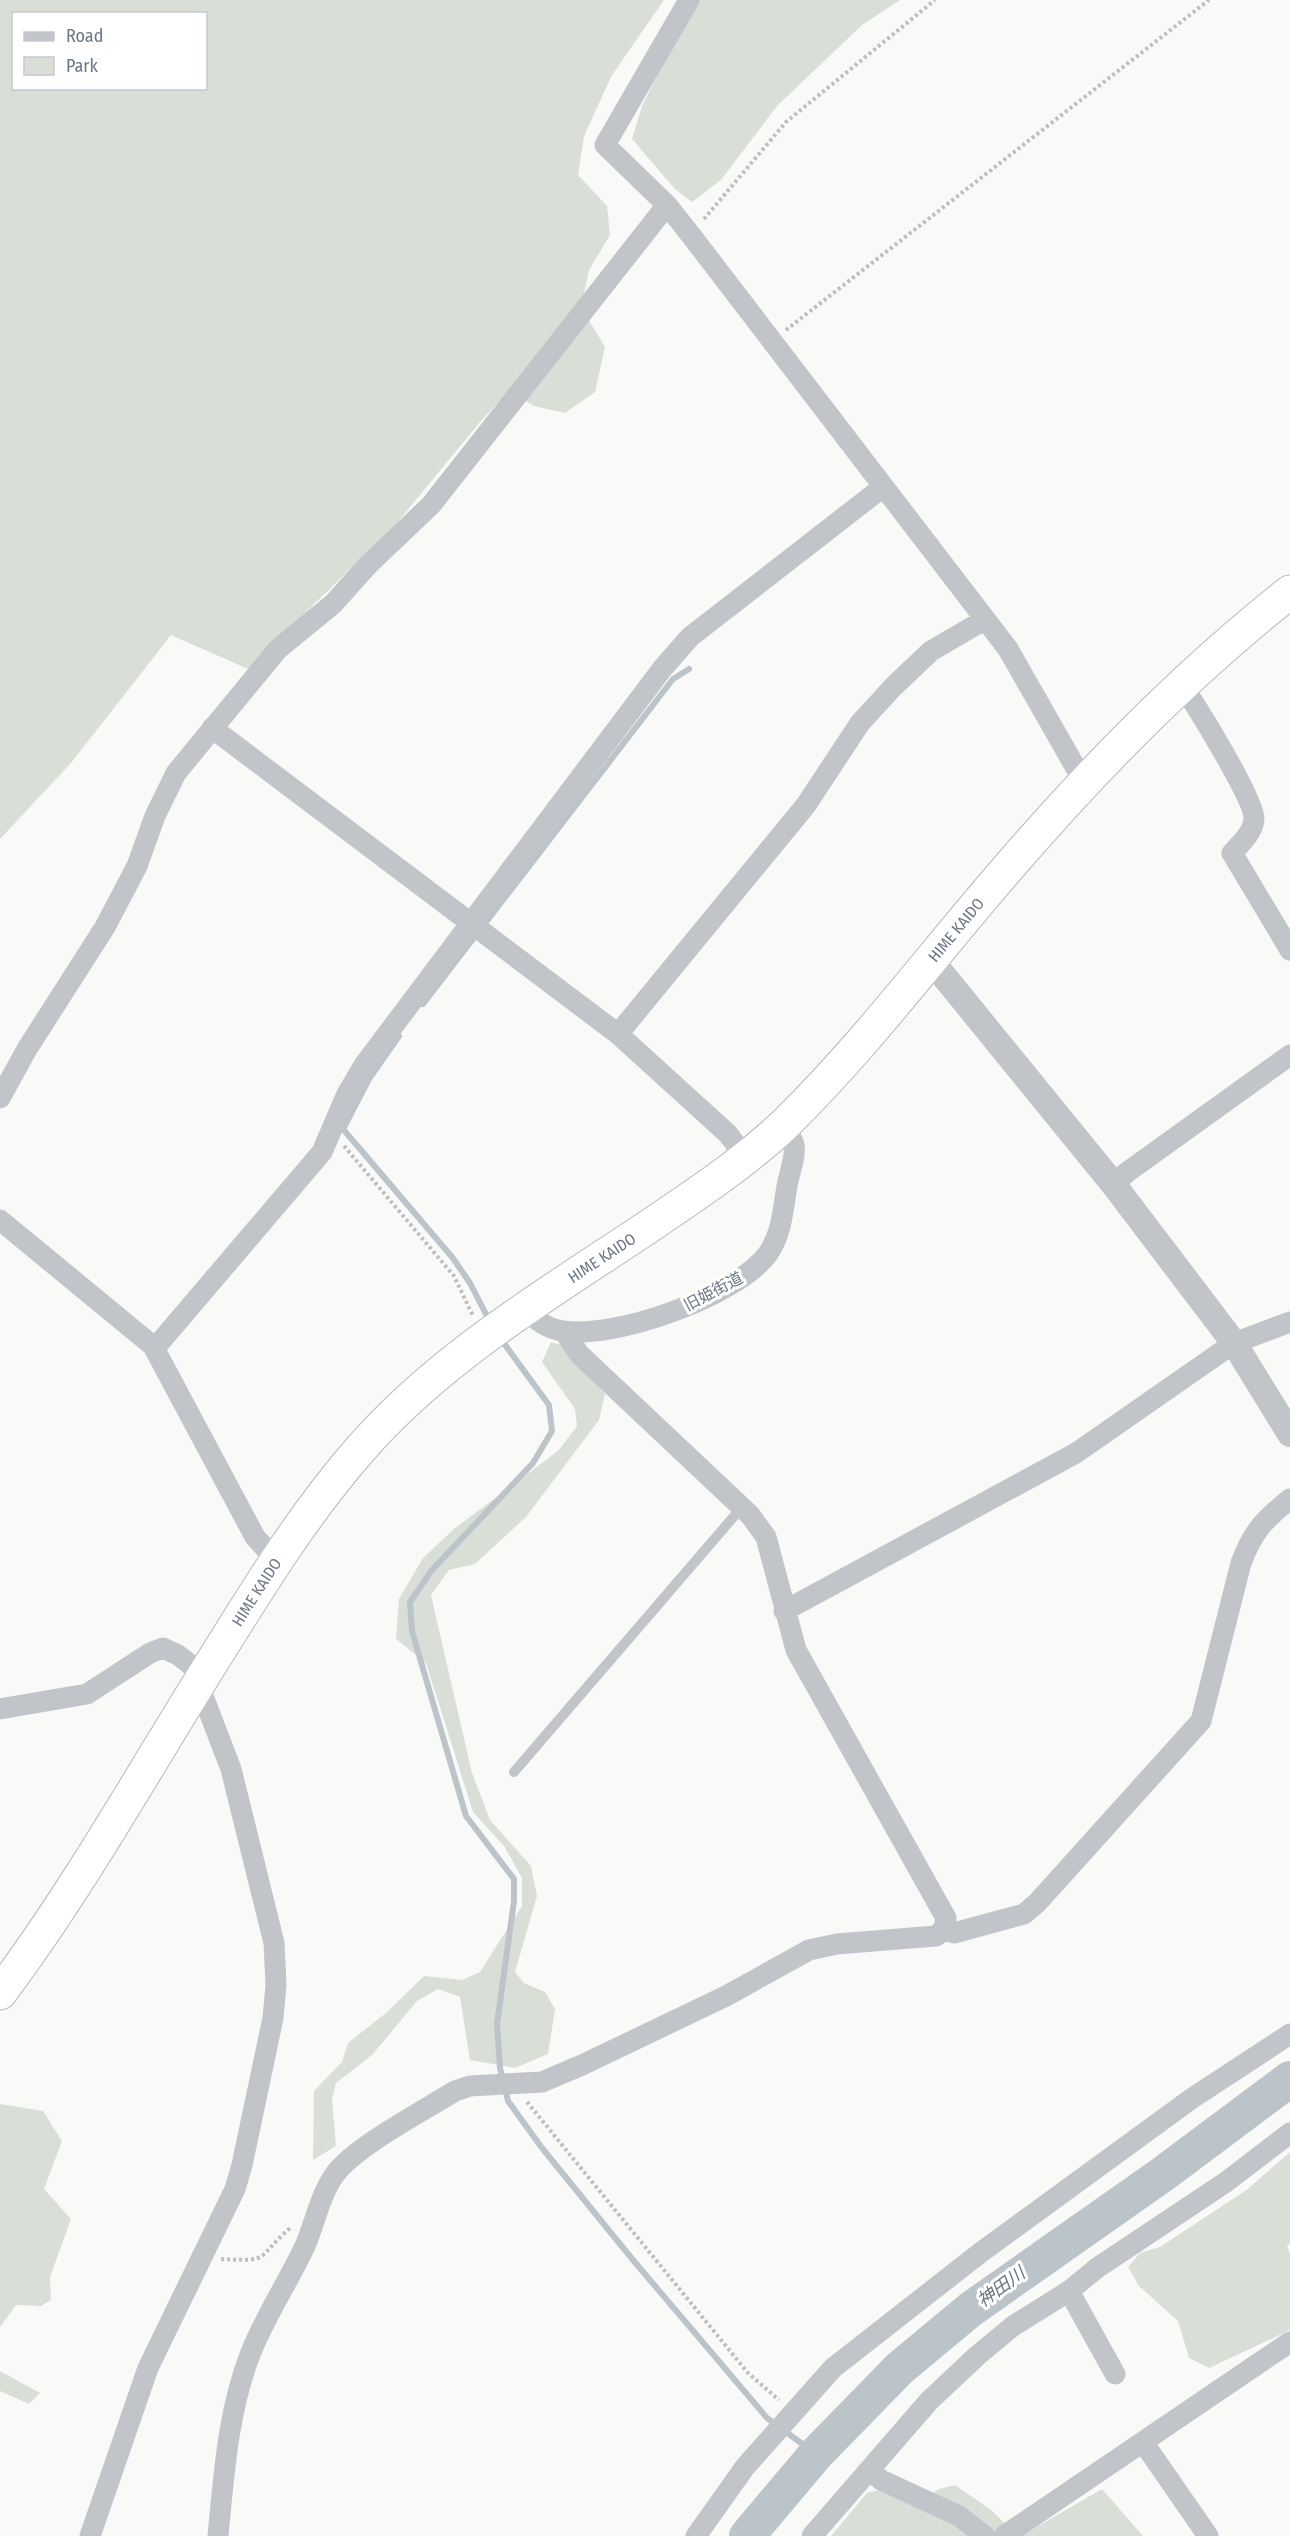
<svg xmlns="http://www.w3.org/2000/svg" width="1290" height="2536" viewBox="0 0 1290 2536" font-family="'Fira Sans Condensed','Noto Sans JP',sans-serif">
  <rect width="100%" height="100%" fill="#f9faf8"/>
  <path fill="#d9ded7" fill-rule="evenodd" d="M0,0H664L612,75L584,136L578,175L607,206L610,235L589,270L581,307L605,347L595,392L565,413L534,406L509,391L480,422L396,524L248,669L171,635L71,763L0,839ZM14,14H206V88H14Z
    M695,0H900L862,25L777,106L721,180L692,202L675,189L632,139L642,106Z
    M551,1342L564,1346L605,1394L599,1420L526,1517L475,1564L449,1570L431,1595L472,1773L490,1820L531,1866L537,1896L515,1972L524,1983L545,1992L555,2009L548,2054L515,2068L470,2060L460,1997L438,1989L417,2001L372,2055L336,2083L332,2099L336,2146L313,2160L314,2091L342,2062L348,2043L386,2013L424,1976L462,1980L480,1972L522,1906V1878L504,1846L473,1812L426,1663L396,1639L399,1599L423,1558L454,1529L558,1451L577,1426L575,1409L542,1362Z
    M0,2104L43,2111L62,2141L44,2189L71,2219L50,2277L51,2300L41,2306L16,2305L0,2327Z
    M1290,2152V2244L1287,2246L1290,2254V2330L1209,2368L1189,2358L1178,2321L1139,2286L1128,2267L1140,2253L1160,2247L1248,2189Z
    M0,2371L40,2393L29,2404L0,2391Z
    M955,2485L991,2510L1018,2536H831L867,2493L879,2490L915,2506L939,2489Z
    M1102,2489L1143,2536H1021Z"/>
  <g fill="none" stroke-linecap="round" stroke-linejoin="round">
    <path stroke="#bbc4c9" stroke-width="6" d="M423,1004L673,679L689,669
      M399,1036L369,1079L343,1129L452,1257L470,1283L490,1322
      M500,1338L549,1405L552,1431L533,1463L432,1570L410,1602L412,1631L466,1816L514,1879V1901L497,2024L500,2068L508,2101L542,2148L633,2260L767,2418L816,2454"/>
    <path stroke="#bbc4c9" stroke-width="36" d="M747,2536L816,2454L900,2368L971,2309L1163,2174L1290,2079"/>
    <g stroke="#b5b8bc" stroke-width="35">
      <g id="trunk">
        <path id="s1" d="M0,1993C83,1882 150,1760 224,1643C265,1577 306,1512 357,1453C438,1358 551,1292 654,1223C699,1192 745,1162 785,1124C865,1046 933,954 1007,869C1093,769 1187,673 1290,592"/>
      </g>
    </g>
    <path stroke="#bcbec1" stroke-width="4" stroke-dasharray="3 3" stroke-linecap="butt" d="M704,219L786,122L935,0
      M786,330L1209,0
      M344,1146L454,1276L473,1316
      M527,2102L748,2373L779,2400
      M221,2259C272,2262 256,2258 290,2228"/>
    <path stroke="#c1c5c9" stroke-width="10" d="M514,1772L742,1507"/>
    <path stroke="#c1c5c9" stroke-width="21" d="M689,0L605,145L667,205L690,234L1008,649L1077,770L1087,781
      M1182,685C1195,704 1255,800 1254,819C1253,833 1241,843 1232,853L1290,950
      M212,728L618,1034L728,1134L746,1158
      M618,1034L806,805L860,723L894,686L931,651L984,620
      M0,1098L27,1049L105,927L137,866L155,816L176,773L278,649L333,604L368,565L431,505L667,205
      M1114,1185L1126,1173L1290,1055
      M0,1220L153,1346L255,1537L276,1560
      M525,1309C536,1320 547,1329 563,1331C616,1339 734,1297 767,1255C782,1235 783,1209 787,1186C789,1174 796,1157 794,1145C793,1139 787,1131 784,1125
      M564,1331L579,1354L750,1515L766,1537L796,1650L946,1918L944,1929
      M153,1346L161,1341L322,1152L347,1094L364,1065L662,669L690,637L883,487
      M784,1611L1076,1453L1234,1343L1290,1322
      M0,1709L87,1694L150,1653L163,1648L178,1655L196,1669L198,1683L231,1769L274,1943L276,1985L273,2018L242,2165L235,2189L148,2368L90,2536
      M1069,2291L1115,2374
      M1143,2442L1208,2536
      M870,2470L881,2480L959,2516L985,2536
      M218,2536C224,2474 228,2410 251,2352C266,2315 288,2282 305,2246C315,2223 320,2195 335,2174C356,2146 423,2111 455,2091L470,2086L542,2082L582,2065L726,1996L809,1950L837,1944L936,1936L944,1929L954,1933L1024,1914L1037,1903L1201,1721L1241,1563C1253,1531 1264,1520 1290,1499
      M696,2536L745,2467L833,2368L980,2253L1191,2099L1290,2034
      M812,2536L929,2401L978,2355L1013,2326L1069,2291L1097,2268L1226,2182L1290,2133
      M1004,2536L1290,2342"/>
    <path stroke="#c1c5c9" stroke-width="26" d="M930,959L1114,1185L1234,1343L1290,1434"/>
    <use href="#trunk" stroke="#fff" stroke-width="33"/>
  </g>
  <g text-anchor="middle" stroke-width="6" stroke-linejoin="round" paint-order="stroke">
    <g font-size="16" fill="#6b7786" stroke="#fff">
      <text dy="6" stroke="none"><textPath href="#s1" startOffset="1448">HIME KAIDO</textPath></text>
      <text dy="6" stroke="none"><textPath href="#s1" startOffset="962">HIME KAIDO</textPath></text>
      <text transform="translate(713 1291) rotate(-28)" y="6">旧姫街道</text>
      <text dy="6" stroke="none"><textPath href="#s1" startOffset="476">HIME KAIDO</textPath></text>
    </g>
    <g font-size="18" font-style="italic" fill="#677781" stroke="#fff">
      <text transform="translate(1001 2287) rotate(-36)" y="6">神田川</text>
    </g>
  </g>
  <rect x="12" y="12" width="195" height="78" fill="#ffffff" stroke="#c4c9cf" stroke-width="1.5"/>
  <rect x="24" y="32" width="30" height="9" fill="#c1c5c9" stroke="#c4c9cf" stroke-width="1.5"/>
  <text x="66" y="42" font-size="18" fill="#6b7786">Road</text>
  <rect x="24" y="57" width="30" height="18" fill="#d9ded7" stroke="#c4c9cf" stroke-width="1.5"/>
  <text x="66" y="72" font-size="18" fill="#6b7786">Park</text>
</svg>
